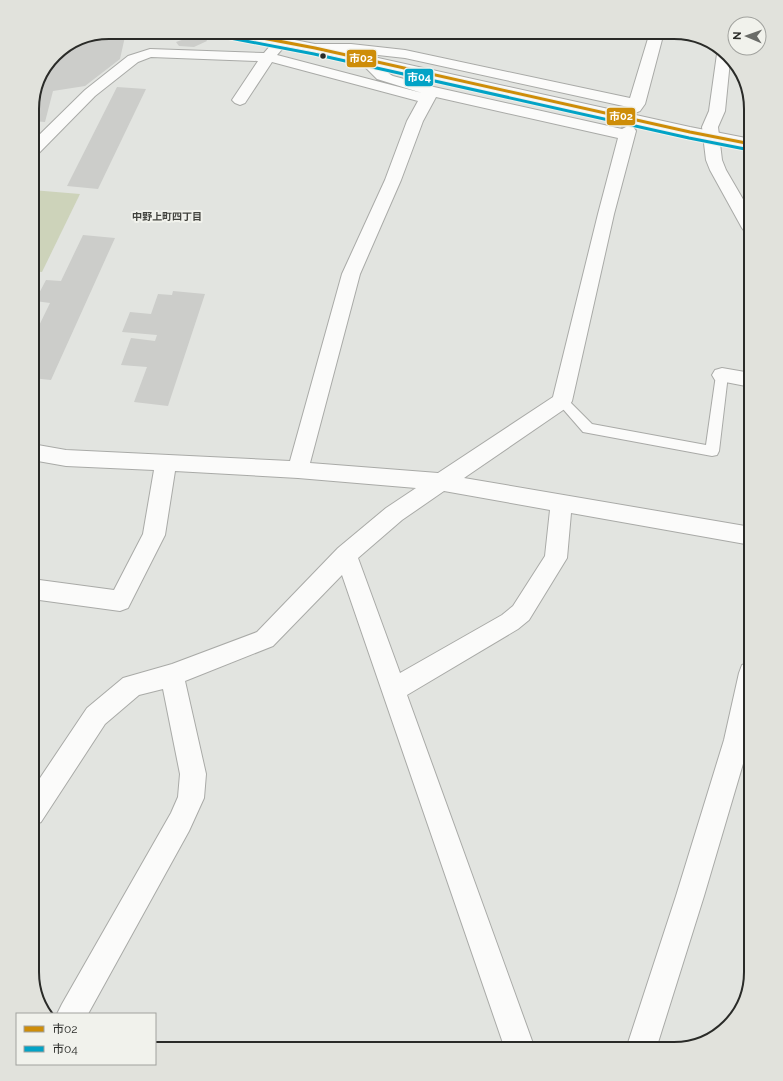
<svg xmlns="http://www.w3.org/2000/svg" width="783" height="1081" viewBox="0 0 783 1081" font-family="Raleway,'Noto Sans JP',sans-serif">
  <rect width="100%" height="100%" fill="#e2e4e0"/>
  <path fill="#cdd3ba" d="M32,190L80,194L42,272L32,271Z"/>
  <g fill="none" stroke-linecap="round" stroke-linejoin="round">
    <path fill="#bcc594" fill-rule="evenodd" d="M373,32H382L357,40L354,38Z"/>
  </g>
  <path fill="#cccdca" d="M110,32H126L120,59L85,86L53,91L45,122L32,121V104L40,75L58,51Z
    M190,37L206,39L207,41L194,47L179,46L176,42Z
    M117,87L146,89L98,189L67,186Z
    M83,235L115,238L51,380L32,378V340L50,303L35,301L46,280L61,281Z
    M173,291L205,294L168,406L134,402L147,367L121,365L131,338L155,341L157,335L122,332L130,312L151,314L158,294L172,295Z"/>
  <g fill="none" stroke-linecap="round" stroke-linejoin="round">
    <path stroke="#bdbfbb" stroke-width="16" stroke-dasharray="16 8" stroke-linecap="butt" d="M628,131L635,108"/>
    <g stroke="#a9aaa7" stroke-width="2">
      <path id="service" d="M722,370L726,372L728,375L719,451L717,455L712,456L583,432L556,401L558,398L562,396L566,398L592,424L706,445L716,375L718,372Z"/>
    </g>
    <g stroke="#a9aaa7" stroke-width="2">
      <path id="minor" d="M282,32H297L277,55L422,93L377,79L358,60L360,57C374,53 382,70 393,76L434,87L622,129L628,126L634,128L636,131L614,214L572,401L569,406L464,478L751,527V545L571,513L567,558L529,620L518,629L407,695L535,1049H505L342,575L273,646L185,681L206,774L204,798L189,831L88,1014H57L62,1004L171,813L178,797L180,774L163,689L139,695L105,724L41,822L32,826V790L87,708L123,678L172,664L257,632L338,548L386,508L416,488L298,478L175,471L165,535L128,608L120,611L32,599V579L114,590L143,534L154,470L66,466L32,460V444L66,450L290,461L342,274L385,180L407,121L418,101L272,62L245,103L240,105L235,103L232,100L258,61L151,57L138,62L95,96L38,154L32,156V142L85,90L128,56L150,49L264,53ZM436,97L618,138L598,214L553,397L438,473L310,463L360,274L401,180L423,121ZM444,491L550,510L545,556L513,606L502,615L400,673L358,558L402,520Z
        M650,32H664L645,104L640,111L635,113L630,111L628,107L405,58L351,52H315L310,51L308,48L310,45L315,44H351L405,50L630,98Z
        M719,51H720L730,61L725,111L718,127L722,160L726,170L751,213V234L745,232L742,228L710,170L706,160L702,127L709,111L717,54Z
        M722,368L751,373V387L715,380L712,375L715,370Z
        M751,662V733L750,740L704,896L656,1049H626L676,896L724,740L739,673L742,665Z"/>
    </g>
    <g stroke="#a9aaa7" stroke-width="2">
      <path id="tertiary" d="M224,32H254L315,44L690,127L751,139V149L690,137L315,52L231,36L226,35Z"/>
    </g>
    <path stroke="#c5c5c5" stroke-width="3" stroke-dasharray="1 3.5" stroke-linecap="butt" d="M735,1016L751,962"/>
    <use href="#service" fill="#fbfbfa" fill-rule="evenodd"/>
    <use href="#minor" fill="#fbfbfa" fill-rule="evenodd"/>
    <use href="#tertiary" fill="#fbfbfa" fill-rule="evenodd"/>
    <g stroke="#f1f2ec" stroke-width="5">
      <path id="bus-1" d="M231,32L315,48L690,132L751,144"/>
    </g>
    <g stroke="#f1f2ec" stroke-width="5">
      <path id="bus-2" d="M230,38L314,54L689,138L750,150"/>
    </g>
    <use href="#bus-1" stroke="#ce8d08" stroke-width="3"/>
    <use href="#bus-2" stroke="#02a3c6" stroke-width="3"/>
  </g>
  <circle fill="#2a2b28" stroke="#f1f2ec" stroke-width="1.5" cx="323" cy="56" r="3.5"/>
  <g text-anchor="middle" stroke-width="4" stroke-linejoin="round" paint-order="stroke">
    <g font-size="10" font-weight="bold" fill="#42433e" stroke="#f1f2ec">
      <text x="167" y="220">中野上町四丁目</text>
    </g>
  </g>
  <path d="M0 0H783V1081H0ZM109 39H674A70 70 0 0 1 744 109V972A70 70 0 0 1 674 1042H109A70 70 0 0 1 39 972V109A70 70 0 0 1 109 39Z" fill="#e1e2dc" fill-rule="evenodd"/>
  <path fill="none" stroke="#2a2b28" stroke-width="2" d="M109 39H674A70 70 0 0 1 744 109V972A70 70 0 0 1 674 1042H109A70 70 0 0 1 39 972V109A70 70 0 0 1 109 39Z"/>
  <g stroke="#f1f2ec" stroke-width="1.5">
    <rect x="346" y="49" width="31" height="19" rx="4" fill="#ce8d08"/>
    <rect x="404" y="68" width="30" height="19" rx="4" fill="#02a3c6"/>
    <rect x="606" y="107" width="30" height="19" rx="4" fill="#ce8d08"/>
  </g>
  <g font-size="11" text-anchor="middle" font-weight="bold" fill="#fff">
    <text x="361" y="62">市02</text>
    <text x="419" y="81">市04</text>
    <text x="621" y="120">市02</text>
  </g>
  <rect x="16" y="1013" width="140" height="52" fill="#f1f2ec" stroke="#a1a29e"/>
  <rect x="24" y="1026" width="20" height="6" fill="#ce8d08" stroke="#a1a29e"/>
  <text x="52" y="1033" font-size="12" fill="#2a2b28">市02</text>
  <rect x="24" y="1046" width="20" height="6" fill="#02a3c6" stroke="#a1a29e"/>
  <text x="52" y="1053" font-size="12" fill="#2a2b28">市04</text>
  <g transform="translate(747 36) rotate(272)"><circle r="19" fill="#f1f2ec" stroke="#a1a29e"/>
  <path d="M0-3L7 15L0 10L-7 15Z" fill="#6a6c68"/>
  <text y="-6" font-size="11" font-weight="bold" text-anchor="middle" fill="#2a2b28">N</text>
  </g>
</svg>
